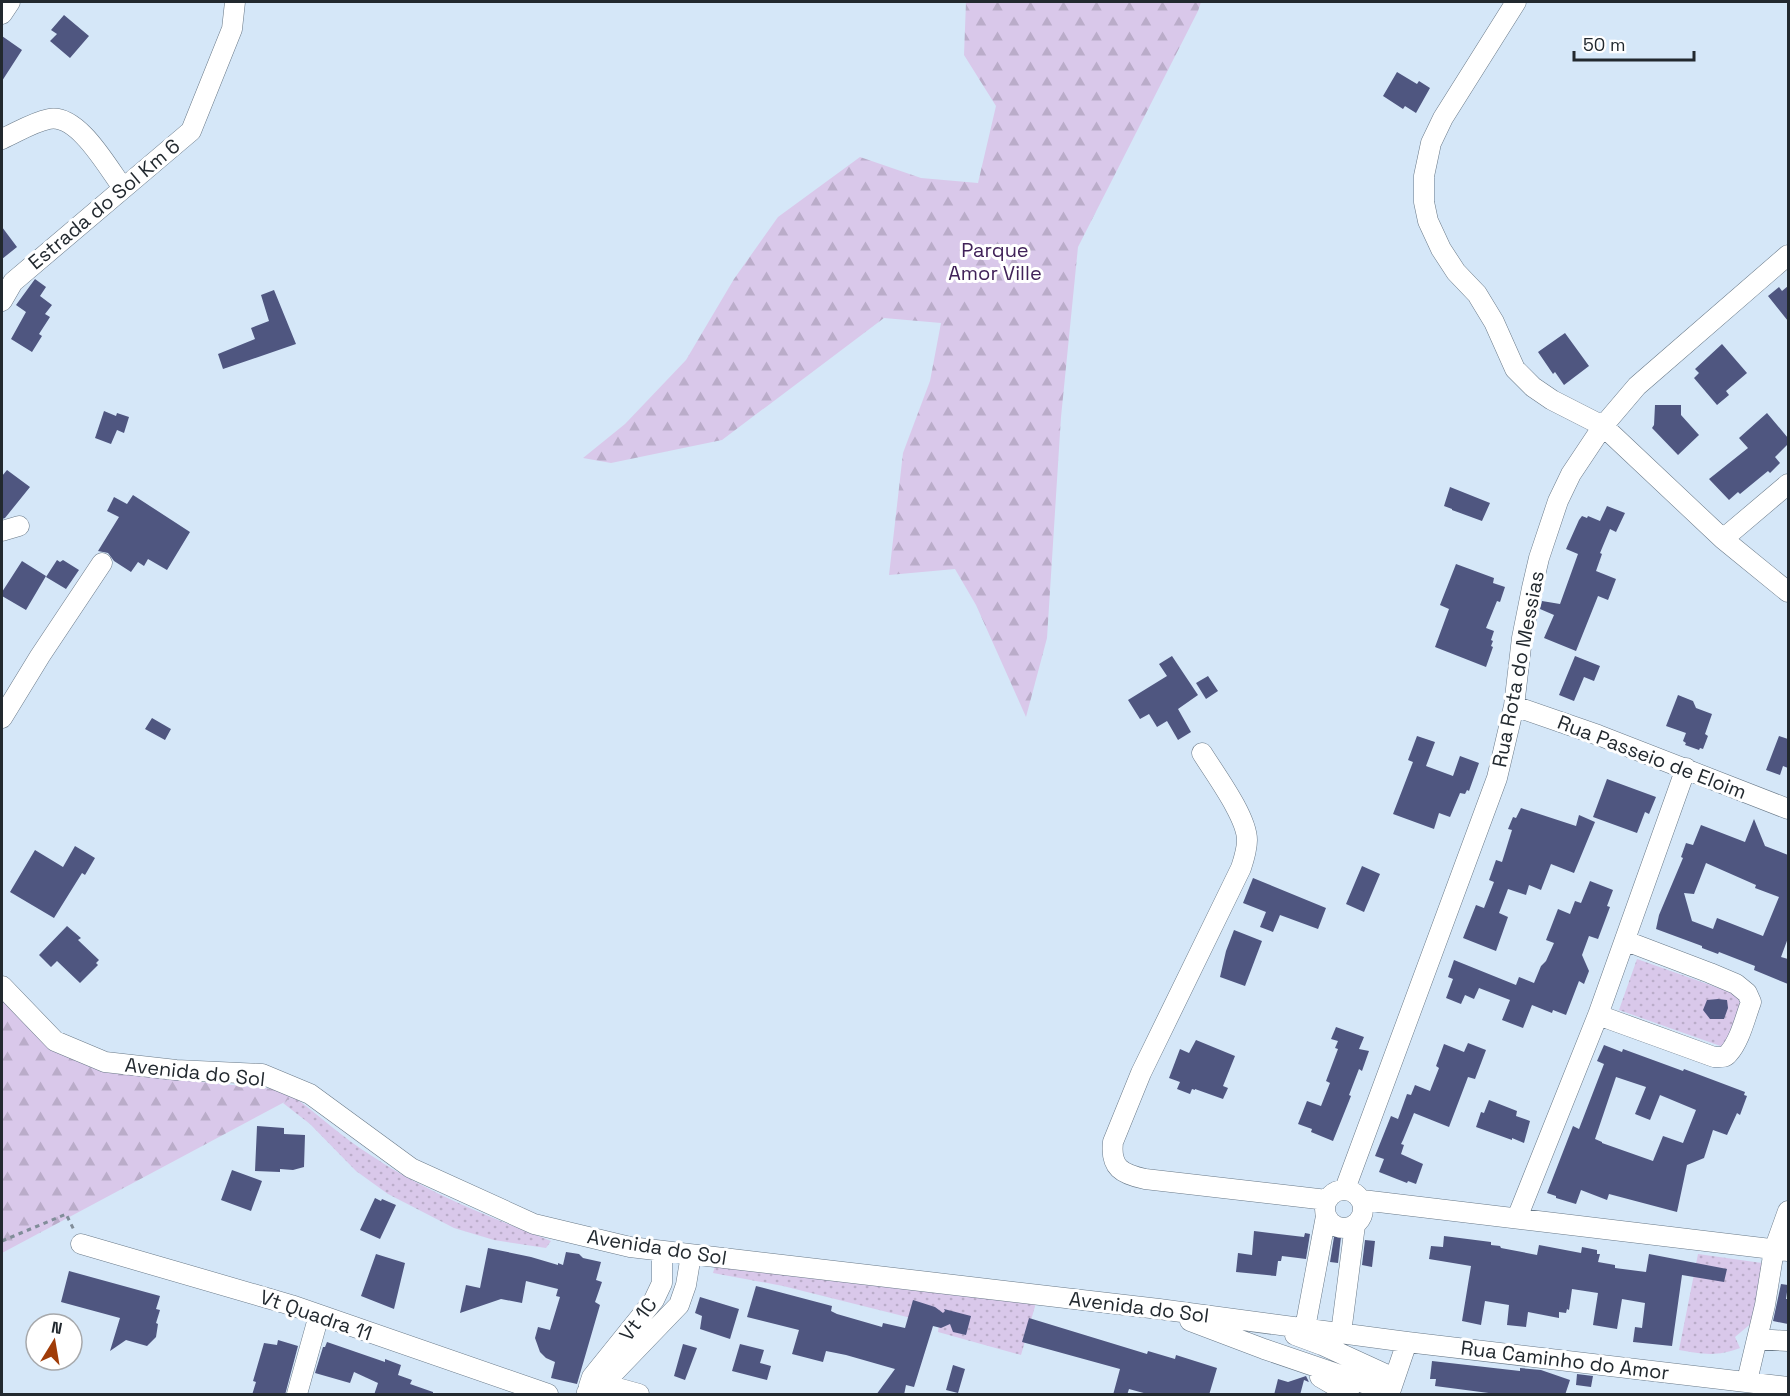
<svg xmlns="http://www.w3.org/2000/svg" width="1790" height="1396" viewBox="0 0 1790 1396" font-family="'Space Grotesk',sans-serif">
  <defs>
    <pattern id="forest-firs" width="22" height="20" patternUnits="userSpaceOnUse" patternTransform="scale(1.5)"><rect width="22" height="20" fill="#d9c8ea"/><path d="M5 1l3.5 6h-7zM16 11l3.5 6h-7z" fill="#baacc9"/></pattern>
    <pattern id="park-dots" width="8" height="8" patternUnits="userSpaceOnUse" patternTransform="scale(1.5)"><rect width="8" height="8" fill="#d9c8ea"/><path d="M2 2h.1M6 6h.1" fill="none" stroke="#baacc9" stroke-width="1.8" stroke-linecap="round"/></pattern>
  </defs>
  <rect width="100%" height="100%" fill="#d5e7f8"/>
  <path fill="url(#forest-firs)" d="M966,2H1201L1198,11L1078,247L1061,417L1047,638L1026,717L976,605L955,569L889,575L903,453L930,381L941,323L884,318L722,440L611,463L583,458L625,424L686,360L734,279L778,217L860,157L921,178L978,183L996,106L964,55Z
    M2,995L61,1049L140,1076L274,1089L294,1097L2,1253Z"/>
  <path fill="url(#park-dots)" d="M1637,959L1744,997L1729,1049L1619,1010Z
    M294,1097C320,1116 344,1139 372,1156C427,1193 490,1217 551,1241L546,1248L494,1240L454,1228L388,1194L356,1171L310,1124L283,1103Z
    M1698,1254L1762,1263L1754,1321L1735,1337L1740,1348C1716,1357 1703,1354 1679,1350Z
    M715,1266L1036,1303L1021,1355L938,1332L939,1325L783,1286L713,1273Z"/>
  <path fill="#4f5680" fill-rule="evenodd" d="M64,15L89,36L70,58L50,41L57,34L51,30Z
    M2,36L22,50L2,81Z
    M1397,72L1417,84L1419,81L1430,88L1416,113L1405,106L1403,109L1383,96Z
    M2,227L17,247L2,259Z
    M35,279L46,287L40,296L52,305L45,314L50,317L39,334L42,336L32,352L11,339L26,312L16,305Z
    M1788,286V321L1768,296L1779,287L1782,291Z
    M274,290L296,344L223,369L218,354L255,339L251,328L269,321L261,295Z
    M1565,333L1589,366L1564,385L1555,372L1553,374L1538,352Z
    M1722,344L1747,373L1726,391L1729,395L1717,405L1694,378L1699,373L1695,369Z
    M1655,405H1681V415L1699,435L1678,455L1652,428L1654,425Z
    M104,411L116,416L117,413L129,417L124,433L117,430L111,444L95,438Z
    M1767,413L1788,438V444L1775,457L1780,463L1770,473L1768,471L1740,494L1738,492L1729,500L1709,479L1748,448L1739,438Z
    M7,470L30,487L5,518L2,519V476Z
    M1450,487L1490,503L1482,521L1452,510V509L1444,506Z
    M133,495L190,532L167,570L148,559L144,566L138,562L131,572L114,561L108,553L98,551L119,517L107,511L114,497L127,504Z
    M1607,506L1625,513L1616,532L1610,529L1600,553L1602,554L1596,571L1616,579L1608,600L1598,596L1576,651L1544,638L1554,615L1540,609L1542,601L1560,604L1578,554L1566,549L1579,520L1582,516L1587,518L1588,516L1600,521Z
    M57,560L60,562L63,560L79,570L66,589L46,577Z
    M22,561L46,576L26,610L2,596V592Z
    M1456,564L1494,578L1493,583L1505,587L1500,602L1497,601L1486,628L1494,631L1491,640L1493,641L1491,646L1493,647L1486,667L1435,647L1449,609L1440,605Z
    M1172,656L1198,695L1178,709L1191,732L1178,740L1167,721L1157,727L1149,714L1140,719L1128,700L1167,676L1159,664Z
    M1575,656L1600,666L1594,681L1584,677L1574,701L1559,695Z
    M1208,676L1218,691L1206,699L1196,683Z
    M1678,695L1693,701L1696,708L1712,714L1705,734L1708,736L1703,749L1700,748L1699,750L1685,745L1686,743L1683,741L1686,733L1666,726Z
    M152,718L171,729L165,740L145,729Z
    M1417,736L1435,742L1426,766L1453,776L1460,756L1479,763L1469,791L1467,790L1465,794L1460,793L1450,817L1439,813L1434,829L1393,814L1413,762L1408,760Z
    M1779,736L1788,739V768L1783,766L1780,775L1766,770Z
    M1607,779L1656,797L1649,814L1645,812L1637,833L1593,817Z
    M1521,808L1576,826L1579,815L1595,822L1574,873L1551,864L1541,890L1529,885L1526,895L1508,889L1499,913L1508,917L1496,951L1463,938L1476,905L1484,908L1494,882L1489,880L1496,860L1502,862L1512,830L1508,829L1513,817L1516,818Z
    M1754,819L1765,846L1788,855V938L1781,957L1788,959V984L1754,970L1755,966L1719,952L1718,954L1702,948V946L1656,929L1659,915L1683,858L1681,857L1686,843L1693,845L1701,825L1745,842ZM1706,863L1756,885L1755,888L1779,897L1763,936L1717,918L1713,929L1692,921L1684,893L1694,894Z
    M75,846L95,858L85,875L82,873L54,918L10,892L35,850L63,867Z
    M1362,866L1380,874L1364,912L1346,904Z
    M1253,878L1326,908L1318,929L1280,915L1273,932L1260,927L1266,912L1243,903Z
    M1590,881L1613,890L1607,906L1610,907L1598,939L1589,936L1582,955L1589,971L1584,984L1579,981L1566,1015L1553,1010L1552,1013L1532,1005L1523,1028L1502,1020L1510,1000L1479,988L1474,999L1465,995L1461,1004L1446,998L1453,979L1448,977L1454,960L1516,985L1519,977L1534,983L1541,966L1546,961L1554,943L1546,940L1558,909L1570,914L1575,901L1581,903Z
    M67,926L81,938L78,940L99,960L96,963L98,965L80,983L57,961L51,967L39,955Z
    M1234,930L1262,941L1245,986L1220,977L1226,951Z
    M1718,999L1727,1000L1728,1008L1724,1019H1710L1703,1010L1707,1000Z
    M1336,1027L1364,1037L1359,1049L1369,1051L1362,1071L1359,1069L1349,1095L1351,1096L1333,1141L1311,1132L1312,1129L1298,1124L1307,1101L1321,1106L1330,1083L1326,1081L1338,1049L1335,1048L1338,1041L1331,1039Z
    M1196,1040L1235,1056L1223,1086L1228,1088L1223,1099L1195,1089V1090L1192,1089L1190,1094L1177,1089L1180,1082L1169,1078L1180,1049L1189,1053Z
    M1468,1043L1486,1050L1475,1079L1468,1077L1449,1127L1414,1113L1403,1140L1401,1144L1404,1145L1401,1154L1423,1164L1416,1184L1408,1181L1407,1183L1379,1172L1384,1159L1375,1156L1391,1116L1398,1119L1407,1094L1411,1095L1415,1085L1430,1091L1439,1068L1436,1066L1444,1044L1464,1052Z
    M1604,1045L1622,1052L1623,1049L1683,1071L1684,1069L1745,1092L1744,1095L1747,1096L1740,1115L1737,1113L1727,1135L1713,1130L1704,1158L1687,1165L1677,1212L1609,1194L1607,1200L1581,1190L1576,1204L1556,1198V1196L1547,1193L1573,1126L1579,1129L1604,1064L1597,1061ZM1616,1077L1646,1087L1635,1114L1650,1120L1660,1095L1696,1110L1683,1143L1663,1136L1653,1161L1602,1143V1142L1595,1139Z
    M1489,1100L1517,1111L1516,1116L1530,1121L1524,1143L1512,1138V1140L1476,1127L1481,1112L1484,1113Z
    M257,1126L284,1128V1134L305,1135L304,1167L293,1170L280,1169V1172L255,1171Z
    M232,1170L262,1181L251,1211L221,1200Z
    M375,1198L381,1201L382,1199L396,1205L380,1239L360,1230Z
    M1254,1231L1304,1237L1305,1233L1310,1234L1306,1259L1282,1256L1281,1261H1278L1276,1276L1236,1272L1238,1253L1252,1255Z
    M1444,1236L1491,1242V1245L1500,1246L1501,1248L1537,1255L1539,1245L1581,1253L1582,1247L1597,1250V1254H1600L1598,1262L1615,1265V1268L1646,1272L1649,1254L1727,1269L1724,1282L1682,1275L1672,1346L1633,1342L1635,1327L1642,1328L1645,1303L1622,1299L1617,1329L1593,1325L1598,1293L1572,1289L1569,1310L1567,1309L1566,1313L1559,1312V1318L1528,1312L1526,1327L1507,1325L1509,1305L1485,1301L1481,1325L1462,1321L1471,1266L1429,1259L1431,1246L1443,1247Z
    M1334,1237H1341L1338,1263L1330,1262Z
    M1365,1240L1375,1241L1372,1267L1362,1265Z
    M488,1248L531,1257L558,1265V1263L563,1265L566,1252L579,1254L583,1258L601,1262L596,1280L602,1282L595,1302L600,1305L577,1384L551,1378L555,1362L546,1358L540,1352L535,1338L538,1327L550,1330L560,1297L556,1296L558,1289L526,1281L522,1303L501,1299L460,1313L466,1285L480,1288Z
    M376,1254L405,1263L394,1309L361,1296Z
    M69,1271L160,1296L156,1309L160,1310L156,1323L158,1324L156,1337L147,1346L126,1340L110,1351L120,1318L61,1302Z
    M1781,1284L1788,1285L1786,1299H1788V1324L1773,1321Z
    M756,1286L832,1306L831,1311L837,1314L882,1327L883,1323L905,1328L913,1300L935,1307L943,1313L945,1311L944,1309L971,1316L966,1335L953,1332L950,1324L941,1328L933,1326L914,1387L906,1385L904,1395H876L895,1369L846,1355L826,1351L823,1362L792,1354L799,1330L747,1317Z
    M700,1297L739,1309L730,1339L700,1329L702,1316L695,1313Z
    M1029,1318L1147,1354L1148,1351L1175,1359L1176,1355L1217,1368L1209,1395H1151L1129,1389L1127,1395H1113L1120,1369L1022,1342Z
    M278,1340L298,1346L285,1395H252L256,1382L253,1381L264,1343L277,1345Z
    M327,1342L385,1362V1359L401,1365L398,1375L412,1380L410,1384L433,1392V1395H374L378,1383L354,1372L350,1383L315,1373L323,1347H325Z
    M683,1344L697,1348L685,1380L674,1376Z
    M740,1344L764,1350L760,1363L771,1366L767,1380L732,1371Z
    M1432,1361L1520,1371V1368L1541,1370L1570,1380L1565,1395H1504L1435,1386L1436,1379H1430Z
    M953,1365L965,1369L958,1393L946,1390Z
    M1577,1374L1593,1376L1591,1387L1576,1385Z
    M1306,1376L1309,1382L1304,1380L1300,1395H1274L1278,1379L1288,1382Z"/>
  <g fill="none" stroke-linecap="round" stroke-linejoin="round">
    <g stroke="#697988" stroke-width="21">
      <path id="minor" d="M1516,2L1443,118L1431,143L1424,176V202L1428,221L1441,249L1456,272L1477,294L1494,322L1515,369L1533,387L1552,400L1603,426L1723,539L1788,592
        M2,14L10,2
        M2,139C16,133 33,122 49,119C78,113 108,168 123,188
        M2,301L13,282L191,131L232,29L235,2
        M2,531L19,526
        M1723,539L1788,484
        M1514,706L1598,735L1788,809
        M2,718L40,656L102,563
        M1202,753C1215,774 1247,817 1247,840C1247,850 1244,859 1241,868L1141,1073L1113,1142C1110,1168 1122,1174 1145,1179L1327,1200
        M2,986L55,1041L105,1062L176,1070L262,1074L310,1094L411,1168L534,1224L630,1247L1159,1309L1407,1342L1788,1387
        M1598,1015L1714,1057C1720,1057 1725,1058 1728,1054C1740,1041 1745,1018 1751,1002L1747,993L1736,984L1710,973L1626,941
        M1345,1189L1497,778L1514,706L1522,638L1532,588L1539,558L1558,501L1571,474L1603,426L1637,386L1788,255
        M1325 1209a19 19 0 1 1 38 0a19 19 0 1 1-38 0Z
        M1362,1200L1788,1251
        M1517,1218L1598,1015L1686,768
        M81,1244L291,1305L548,1394
        M1190,1321L1264,1349L1390,1392
        M1305,1328L1326,1216
        M1341,1333L1355,1225
        M1295,1335L1322,1345L1394,1378
        M1757,1339L1788,1341
        M1320,1377L1349,1394
        M593,1379L603,1384L639,1394
        M1747,1381L1765,1305L1774,1250L1788,1211
        M589,1386L592,1377L654,1300L662,1283V1251
        M1391,1389L1407,1342
        M587,1392L603,1384L679,1305L686,1285L691,1255
        M297,1394L319,1315"/>
    </g>
    <path stroke="#818d99" stroke-width="3" stroke-dasharray="4.5 4.5" stroke-linecap="butt" d="M2,1241L66,1214L74,1230"/>
    <use href="#minor" stroke="#fff" stroke-width="20"/>
  </g>
  <g text-anchor="middle" stroke-width="6" stroke-linejoin="round" paint-order="stroke">
    <g font-size="20" fill="#22292f" stroke="#fff">
      <text transform="translate(104 204) rotate(-40)" y="7">Estrada do Sol Km 6</text>
      <text transform="translate(1518 669) rotate(-79)" y="7">Rua Rota do Messias</text>
      <text transform="translate(1652 757) rotate(21)" y="7">Rua Passeio de Eloim</text>
      <text transform="translate(195 1072) rotate(6)" y="7">Avenida do Sol</text>
      <text transform="translate(657 1247) rotate(9)" y="7">Avenida do Sol</text>
      <text transform="translate(1139 1307) rotate(7)" y="7">Avenida do Sol</text>
      <text transform="translate(316 1315) rotate(19)" y="7">Vt Quadra 11</text>
      <text transform="translate(638 1319) rotate(-54)" y="7">Vt 1C</text>
      <text transform="translate(1565 1360) rotate(7)" y="7">Rua Caminho do Amor</text>
    </g>
    <g font-size="20" fill="#412259" stroke="#fff">
      <text x="995" y="257">Parque<tspan x="995" dy="23">Amor Ville</tspan></text>
    </g>
  </g>
  <rect width="1790" height="1396" fill="none" stroke="#22292f" stroke-width="6"/>
  <g transform="translate(54 1342) rotate(11)"><circle r="28" fill="#ffffff" stroke="#a7a9ac" stroke-width="1.5"/>
  <path d="M0-4.5L10 22L0 15L-10 22Z" fill="#a03c08"/>
  <text y="-9" font-size="16" font-weight="bold" text-anchor="middle" fill="#22292f">N</text>
  </g>
  <path d="M1574 51v9h120v-9" fill="none" stroke="#22292f" stroke-width="3"/>
  <text x="1583" y="51" font-size="18" fill="#22292f" stroke="#ffffff" stroke-width="4.5" paint-order="stroke">50 m</text>
</svg>
